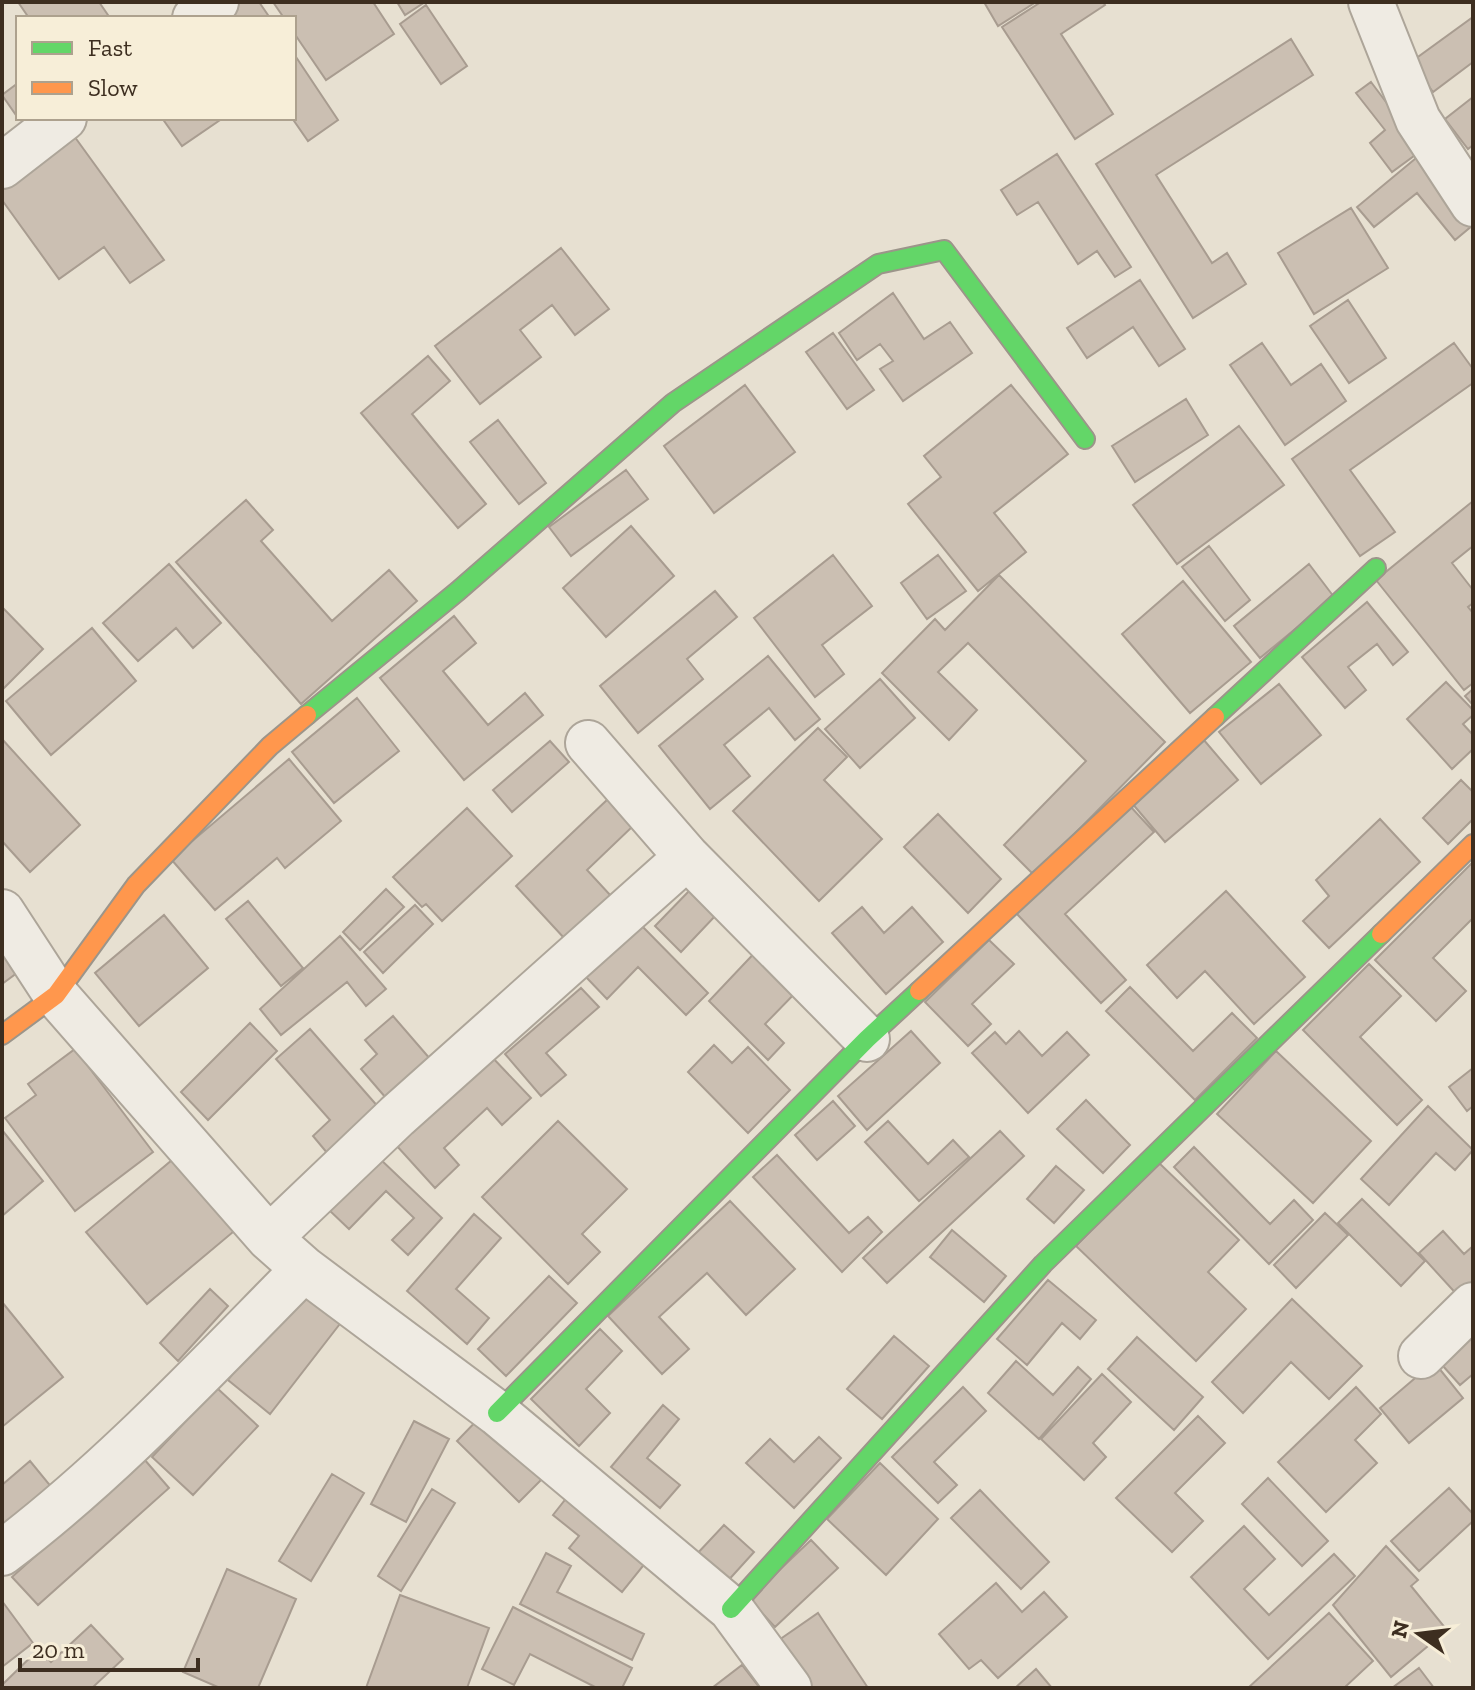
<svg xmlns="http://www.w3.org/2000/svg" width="1475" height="1690" viewBox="0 0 1475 1690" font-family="'Zilla Slab',serif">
  <rect width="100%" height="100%" fill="#e7e0d1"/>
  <path fill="#cbbfb2" stroke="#a89c90" stroke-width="2" d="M18,2H99L110,18H29Z
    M234,2H259L270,18H210Z
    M273,2H373L394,34L326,80L294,33V18H284Z
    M397,2H425L405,15Z
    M984,2H1036L998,26Z
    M1041,2H1103L1105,5L1061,34L1113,114L1075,139L1002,27Z
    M426,5L467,66L441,84L400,24Z
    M1473,17V62L1433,92L1411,62Z
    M1291,39L1313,75L1156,175L1212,263L1227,253L1246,284L1193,318L1096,164Z
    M294,54L338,120L308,141L292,118H294Z
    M1371,82L1422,150L1392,172L1370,143L1385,130L1356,93Z
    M18,83V118L2,95Z
    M1473,97V145L1468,149L1445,119Z
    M162,118H223L182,146Z
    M69,129L164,260L130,283L104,247L59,279L2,200V177Z
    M1057,154L1131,267L1115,277L1097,251L1078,264L1038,202L1017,215L1001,190Z
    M1421,154L1473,225L1455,240L1417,193L1374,227L1357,207Z
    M1351,208L1388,268L1314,314L1278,253Z
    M561,248L609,309L575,335L552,305L520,330L541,357L480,404L435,346Z
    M1140,280L1185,349L1159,366L1133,327L1087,358L1067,328Z
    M893,293L924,339L950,322L972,353L903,401L880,369L893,361L880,344L857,360L839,333Z
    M1348,300L1386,358L1349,383L1310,326Z
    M833,333L874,390L847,409L806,352Z
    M1262,343L1291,385L1321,364L1346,401L1285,445L1230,365Z
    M1454,343L1473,369V383L1350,470L1395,532L1360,556L1292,459Z
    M428,356L450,381L412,414L486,504L458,528L361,413Z
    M745,385L795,452L714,513L664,446Z
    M1011,385L1068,454L994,513L1026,552L978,591L908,504L941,477L924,456Z
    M1186,399L1208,435L1135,482L1112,446Z
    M498,420L546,483L519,504L470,442Z
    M1239,426L1284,485L1177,564L1133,505Z
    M626,470L648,499L571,556L549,527Z
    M246,500L273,530L261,541L332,621L389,570L417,601L301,704L176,562Z
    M1473,501V546L1452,563L1473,590V603L1468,607L1473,613V683L1464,690L1376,580Z
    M631,526L674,576L606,637L563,588Z
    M1209,546L1250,600L1225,621L1182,567Z
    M833,555L872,606L822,645L844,674L815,697L754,618Z
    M938,555L966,591L927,619L901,583Z
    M169,564L221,623L193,648L176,628L138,661L103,623Z
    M1309,564L1334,597L1260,658L1234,626Z
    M999,575L1165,742L1034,875L1004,845L1086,761L968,643L938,672L977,710L949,740L882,673L935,619L945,630Z
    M1183,581L1251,662L1190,713L1122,634Z
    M715,591L737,617L687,659L703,679L638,733L600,686Z
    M1367,602L1408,652L1393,665L1377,644L1348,667L1366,690L1345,708L1302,657Z
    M2,607L43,649L2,690Z
    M454,616L476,643L443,671L488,725L525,693L543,715L464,780L380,678Z
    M92,628L136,681L51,755L6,701Z
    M768,656L820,719L795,740L769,708L724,745L750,776L710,809L659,746Z
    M880,679L915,718L860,768L825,729Z
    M1446,682L1473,710V715L1463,724L1473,735V749L1452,769L1407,719Z
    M1279,684L1321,735L1261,784L1219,732Z
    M1473,689V705L1465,696Z
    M357,698L399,751L334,803L292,752Z
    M818,728L847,757L824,780L882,839L819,901L733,811Z
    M2,739L80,825L30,872L2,841Z
    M1203,739L1238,780L1165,842L1131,802Z
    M550,741L569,762L512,812L493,790Z
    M289,759L341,821L285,868L277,858L215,910L171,859Z
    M1461,780L1473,792V819L1448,844L1423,818Z
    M608,799L633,826L587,870L611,896L565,939L516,886Z
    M1130,806L1154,832L1065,914L1126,980L1101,1003L1016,913Z
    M467,808L512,856L442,921L426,904L422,907L393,877Z
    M938,814L1001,879L968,913L904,847Z
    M1380,819L1420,862L1329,948L1303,921L1329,896L1316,880Z
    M1473,862V918L1433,958L1466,991L1436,1021L1375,960Z
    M386,889L404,907L360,950L343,932Z
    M691,889L717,914L681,952L655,926Z
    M1226,891L1305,977L1254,1024L1205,971L1177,998L1147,965Z
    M248,901L303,968L281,986L226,919Z
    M415,905L433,924L383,973L364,952Z
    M862,907L884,933L912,907L943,942L886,994L832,933Z
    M164,915L208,968L139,1026L95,973Z
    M639,923L708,993L686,1015L638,967L607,999L585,976Z
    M340,936L386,989L366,1006L347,982L281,1035L260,1009Z
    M2,938L25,967L2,984Z
    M989,940L1014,964L972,1004L991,1024L968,1046L925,1002Z
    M762,945L803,985L765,1024L784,1043L768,1060L709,1001Z
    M1369,964L1401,996L1360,1037L1422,1100L1397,1125L1303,1030Z
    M1130,987L1193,1051L1232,1013L1257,1038L1195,1100L1106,1011Z
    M581,988L599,1007L546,1053L566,1075L541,1096L505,1054Z
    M393,1016L431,1060L386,1098L361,1069L377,1054L365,1040Z
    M250,1023L277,1051L208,1120L181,1092Z
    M310,1029L380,1109L328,1154L313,1136L330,1120L276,1059Z
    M911,1031L940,1063L867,1130L838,1096Z
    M1019,1031L1042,1056L1067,1032L1089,1055L1028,1113L972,1053L995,1032L1006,1044Z
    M714,1045L732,1063L748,1047L790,1090L748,1133L688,1072Z
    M75,1049L153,1152L75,1211L5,1118L36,1095L28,1084Z
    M1276,1051L1371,1141L1313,1203L1217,1114Z
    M491,1056L531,1098L502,1125L487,1108L444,1148L459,1165L435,1188L396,1145Z
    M1473,1068V1106L1467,1111L1449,1087Z
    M1086,1100L1130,1145L1103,1173L1057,1129Z
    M833,1101L855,1126L817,1160L795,1135Z
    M1428,1106L1473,1150L1455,1170L1436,1153L1389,1205L1361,1179Z
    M558,1121L627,1189L582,1234L600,1252L568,1284L482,1197Z
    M888,1121L928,1164L953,1140L969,1157L919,1201L865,1142Z
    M2,1130L43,1181L2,1216Z
    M1000,1131L1024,1156L887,1283L863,1258Z
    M1194,1147L1270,1224L1294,1200L1313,1220L1269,1264L1174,1167Z
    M178,1155L239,1227L147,1304L86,1232Z
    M777,1155L849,1233L868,1217L882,1232L842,1272L753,1177Z
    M378,1157L442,1218L408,1255L392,1240L414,1218L386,1191L349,1229L329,1210Z
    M1157,1161L1239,1240L1208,1272L1246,1309L1196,1361L1076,1246Z
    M1056,1166L1084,1190L1054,1223L1027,1199Z
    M1362,1199L1425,1261L1401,1286L1338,1223Z
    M730,1201L795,1269L746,1315L707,1273L659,1317L689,1349L662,1374L608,1316Z
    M1325,1213L1348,1235L1296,1288L1274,1265Z
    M474,1214L501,1238L456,1289L489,1318L467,1344L407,1291Z
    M952,1230L1006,1276L984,1302L930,1257Z
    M1443,1231L1464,1254L1473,1246V1287L1461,1299L1419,1253Z
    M549,1276L577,1303L506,1376L478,1349Z
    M1048,1280L1096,1320L1080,1339L1062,1323L1027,1365L997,1339Z
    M303,1283L346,1316L270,1414L228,1380Z
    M210,1289L228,1306L178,1361L160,1343Z
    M1292,1299L1362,1366L1329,1399L1291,1362L1243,1413L1212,1382Z
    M2,1302L63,1377L2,1427Z
    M1473,1322V1374L1460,1385L1434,1356Z
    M600,1329L622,1351L586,1389L610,1413L579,1446L531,1399Z
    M894,1336L929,1366L882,1419L847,1389Z
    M1137,1337L1203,1397L1174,1430L1108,1369Z
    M1016,1361L1053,1395L1078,1367L1091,1379L1039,1439L988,1393Z
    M1434,1362L1463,1398L1409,1443L1380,1408Z
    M1102,1374L1131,1402L1093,1443L1106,1457L1084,1480L1041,1439Z
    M963,1387L986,1411L934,1462L957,1485L938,1503L892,1457Z
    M1356,1387L1381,1414L1355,1440L1377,1463L1326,1512L1278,1462Z
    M217,1388L258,1426L193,1495L152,1457Z
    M663,1405L679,1419L647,1458L680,1485L660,1508L611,1467Z
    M487,1410L549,1472L519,1502L457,1441Z
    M1198,1416L1225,1443L1175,1493L1203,1521L1172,1552L1116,1498Z
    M414,1421L449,1439L406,1522L371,1504Z
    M819,1437L841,1458L794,1508L746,1463L770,1439L794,1462Z
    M144,1459L169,1488L38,1605L12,1577Z
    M30,1461L53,1489L2,1530V1485Z
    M880,1463L938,1519L886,1575L827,1519Z
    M332,1474L364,1493L311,1581L279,1561Z
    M1268,1478L1328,1541L1302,1566L1242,1504Z
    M1449,1488L1473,1514V1521L1419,1571L1391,1541Z
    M432,1489L455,1503L401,1591L378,1576Z
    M980,1490L1049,1562L1021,1589L951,1518Z
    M572,1491L651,1556L622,1592L569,1548L579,1536L553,1515Z
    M724,1525L754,1552L725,1584L695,1556Z
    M1244,1526L1275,1559L1244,1589L1269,1615L1334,1554L1355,1576L1268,1659L1191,1577Z
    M811,1540L838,1568L775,1627L749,1599Z
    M1386,1546L1418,1580L1411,1586L1447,1630L1391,1677L1333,1605Z
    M546,1553L571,1566L557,1592L644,1634L632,1660L520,1604Z
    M227,1569L296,1599L258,1688H220L183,1672Z
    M996,1583L1022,1612L1044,1592L1067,1617L998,1678L981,1660L969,1669L939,1634Z
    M400,1595L489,1628L467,1688H366Z
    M2,1601L33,1643L2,1667Z
    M513,1607L632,1668L622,1688H597L530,1654L514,1685L482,1669Z
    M818,1613L868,1688H812L779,1640Z
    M1329,1613L1373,1661L1344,1688H1248Z
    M91,1625L123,1659L92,1688H2V1685L39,1649L51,1662Z
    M742,1665L759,1687L712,1688Z
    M1419,1668L1434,1688H1392Z
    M1036,1669L1052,1688H1015Z"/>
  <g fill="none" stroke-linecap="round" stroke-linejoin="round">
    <g stroke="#ada599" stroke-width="48">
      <path id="street" d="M1371,2L1418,120L1473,204
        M195,18L216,2
        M2,166L64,118
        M588,743L687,857L867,1039
        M2,912L56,995L269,1238L304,1269L497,1413L731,1609L789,1688
        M269,1238L397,1116L687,857
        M1421,1356L1473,1305
        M2,1553C112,1470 207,1367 304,1269"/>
    </g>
    <g stroke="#9c958a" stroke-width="22">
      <path id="fast" d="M307,715L458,591L673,403L878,264L944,250L1085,439
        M1215,717L1376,568
        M497,1413L867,1039L919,991
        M731,1609L1043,1264L1381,934"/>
    </g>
    <g stroke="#9c958a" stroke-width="22">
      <path id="slow" d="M1381,934L1473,844
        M919,991L1215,717
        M2,1035L56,995L136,885L270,746L307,715"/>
    </g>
    <use href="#street" stroke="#efebe3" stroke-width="44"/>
    <use href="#fast" stroke="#63d668" stroke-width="18"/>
    <use href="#slow" stroke="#ff974d" stroke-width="18"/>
  </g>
  <rect width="1475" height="1690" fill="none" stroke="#3d2e20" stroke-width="8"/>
  <rect x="16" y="16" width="280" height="104" fill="#f7eed8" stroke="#ada18e" stroke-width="2"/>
  <rect x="32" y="42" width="40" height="12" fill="#63d668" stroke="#ada18e" stroke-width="2"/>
  <text x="88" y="56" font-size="24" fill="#3d2e20">Fast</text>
  <rect x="32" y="82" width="40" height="12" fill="#ff974d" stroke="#ada18e" stroke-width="2"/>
  <text x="88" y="96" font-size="24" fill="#3d2e20">Slow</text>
  <g transform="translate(1419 1634) rotate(284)" stroke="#f7eed8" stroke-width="6" paint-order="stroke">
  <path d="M0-6L14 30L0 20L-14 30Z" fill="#3d2e20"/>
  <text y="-12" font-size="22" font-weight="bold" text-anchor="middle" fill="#3d2e20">N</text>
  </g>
  <path d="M20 1658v12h178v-12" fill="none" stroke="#3d2e20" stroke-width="4"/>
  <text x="32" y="1658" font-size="24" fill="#3d2e20" stroke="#f7eed8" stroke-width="6" paint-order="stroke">20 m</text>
</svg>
